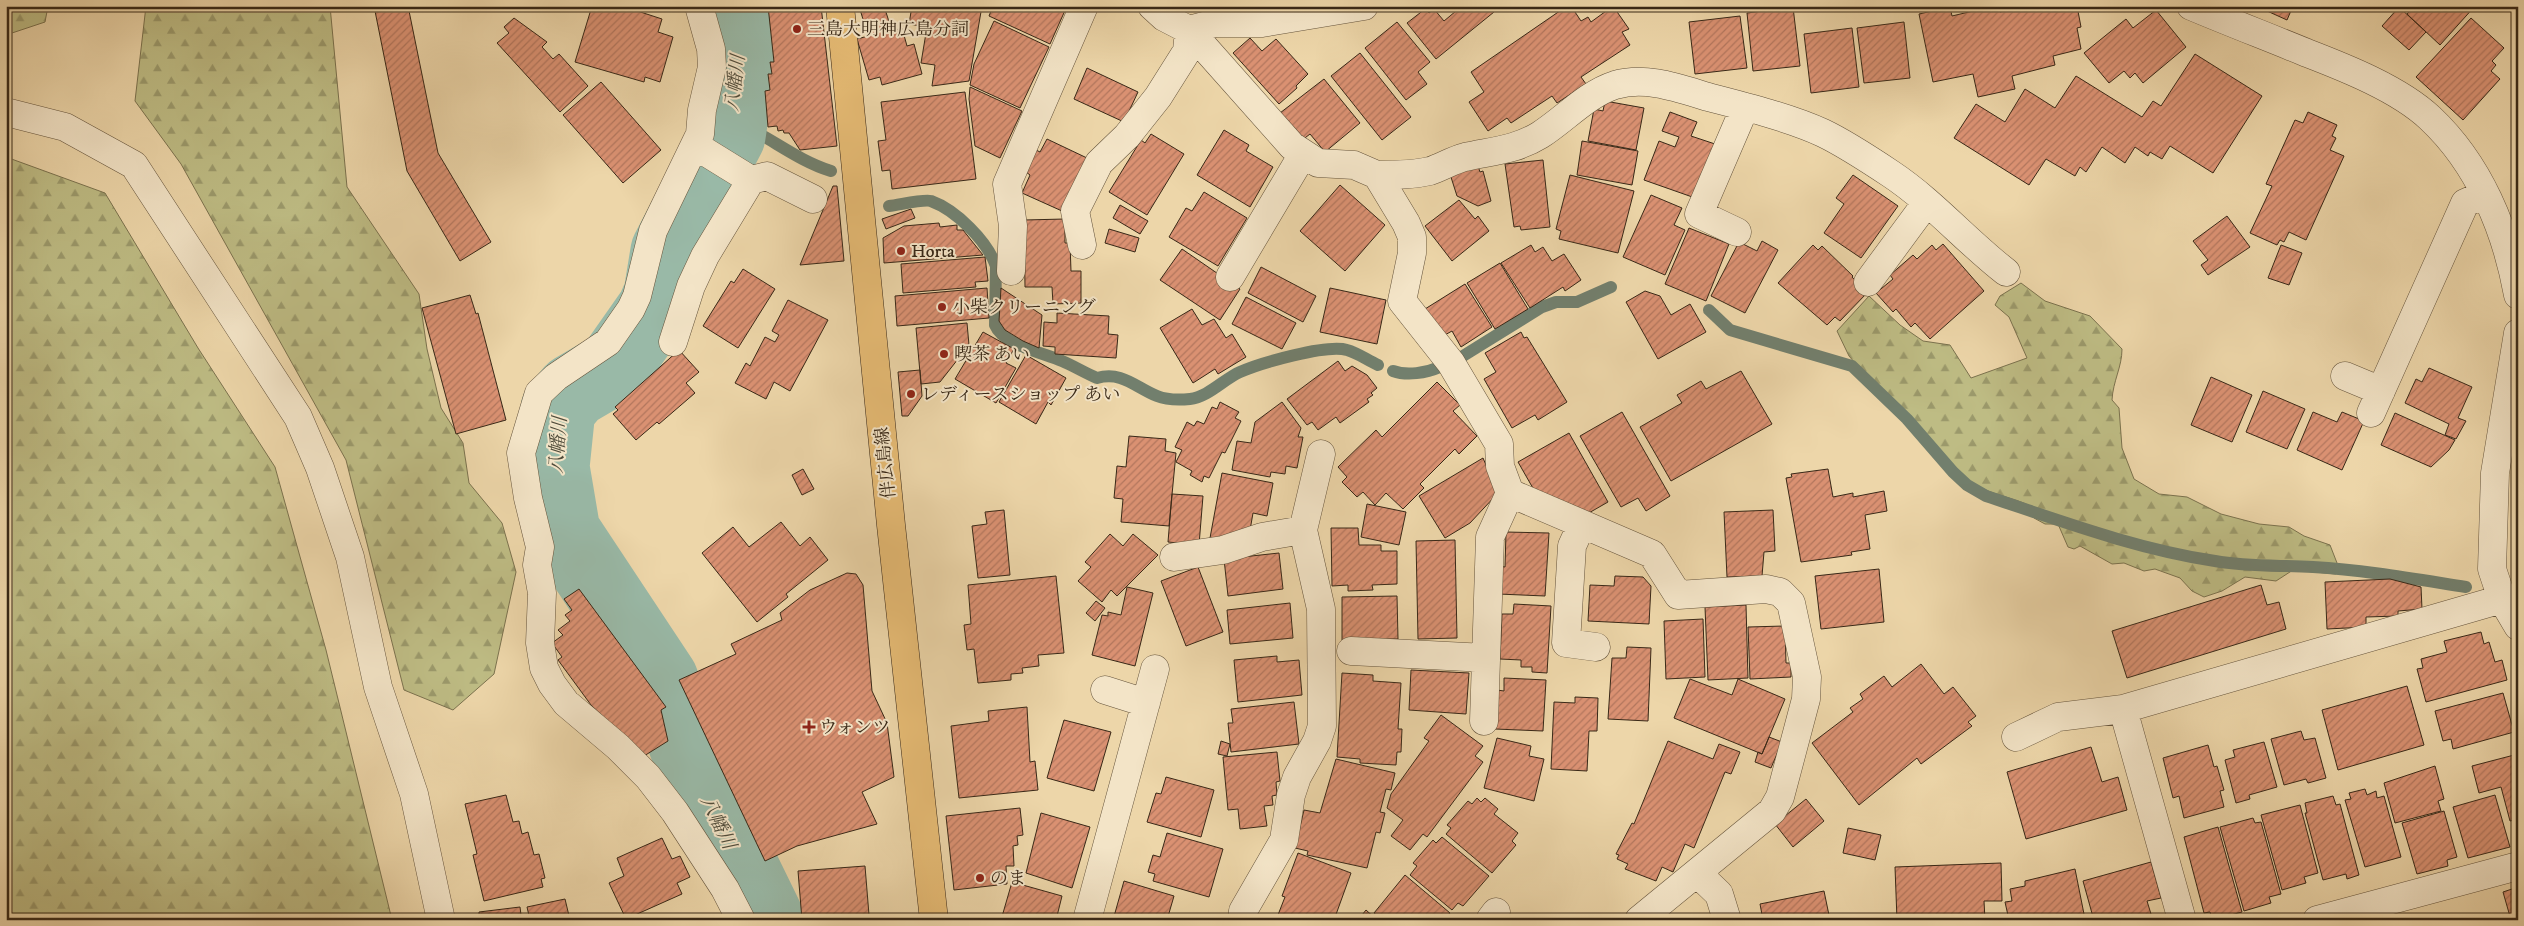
<svg xmlns="http://www.w3.org/2000/svg" width="2524" height="926" viewBox="0 0 2524 926" font-family="'IM FELL DW Pica','Noto Serif JP',serif">
  <defs>
    <pattern id="forest-firs" width="22" height="20" patternUnits="userSpaceOnUse" patternTransform="scale(1.25)"><rect width="22" height="20" fill="#bebc84"/><path d="M5 1l3.5 6h-7zM16 11l3.5 6h-7z" fill="#9b996b"/></pattern>
    <pattern id="building-hatch" width="6" height="6" patternUnits="userSpaceOnUse" patternTransform="scale(1.25)"><rect width="6" height="6" fill="#da9172"/><path d="M-1 1l2-2M0 6l6-6M5 7l2-2" fill="none" stroke="#b2765d"/></pattern>
  </defs>
  <rect width="100%" height="100%" fill="#edd6a9"/>
  <filter id="stains"><feTurbulence type="fractalNoise" baseFrequency=".004" numOctaves="4"/><feColorMatrix values="0 0 0 0 .2 0 0 0 0 .09 0 0 0 0 .02 0 0 0 .5 -.17"/></filter>
  <radialGradient id="worn" r=".72"><stop offset=".6" stop-color="#630" stop-opacity="0"/><stop offset="1" stop-color="#630" stop-opacity=".3"/></radialGradient>
  <path fill="url(#forest-firs)" stroke="#7b724e" d="M6,6H48L45,22L6,35Z
    M146,6H330L347,187L419,294L427,349L441,408L463,443L469,483L502,523L516,572L494,674L453,710L404,690L346,460L181,164L135,101Z
    M6,157L105,193L198,348L275,467L326,650L392,920H6Z
    M2021,283L2045,301L2090,316L2122,349C2122,367 2113,381 2112,400L2119,408L2122,448L2134,479L2159,494L2187,497L2221,514L2259,524L2289,527L2304,536L2330,545L2337,563L2336,574L2293,570L2276,581L2245,577L2222,591L2204,597L2192,591L2180,578L2155,569L2144,571L2124,563L2112,564L2080,546L2074,549L2068,547L2058,524H2045L2034,518L2032,507C2012,496 1990,496 1970,481C1949,466 1935,443 1918,425C1898,403 1876,383 1855,363L1849,356L1837,331L1869,296L1900,325L1923,341L1950,345L1971,378L2027,358L2009,317L1995,305L2000,296Z"/>
  <g fill="none" stroke-linecap="round" stroke-linejoin="round">
    <path stroke="#727f6d" stroke-width="12" d="M730,120C766,133 793,159 831,171
      M889,206C899,205 923,199 931,201C956,210 987,241 996,266L995,325C1003,345 1044,353 1062,361C1074,366 1085,373 1097,378C1122,371 1135,387 1157,396C1167,400 1180,400 1190,399C1208,397 1224,379 1240,372C1260,363 1327,344 1347,350C1358,353 1367,360 1378,365
      M1709,310L1730,330L1852,366L1907,419L1953,472L1967,485L1986,496C2061,521 2136,549 2215,561C2248,567 2280,565 2313,567C2365,570 2415,579 2466,587
      M1463,356L1542,307L1556,302H1577L1611,287
      M1393,371C1407,376 1426,373 1440,367"/>
    <path stroke="#99b9a7" stroke-width="75" d="M731,6L739,42L737,76L728,136L668,251L661,294L654,310L614,367L573,391L558,409L552,467L563,532L661,680L704,791L767,920"/>
  </g>
  <path fill="url(#building-hatch)" stroke="#382817" d="M374,6H408L438,153L491,242L460,261L407,171Z
    M592,6H622L662,19L658,32L673,37L660,82L645,77L644,82L575,62Z
    M768,6H821L837,146L800,150L789,133H784L783,130L778,131L777,126L768,127L765,91L770,90L768,74H772L770,62H774Z
    M859,6H884L892,31L902,28L907,46L914,44L922,74L882,85L880,77L869,80L857,39L868,36Z
    M912,6H982L969,81L932,86L935,65L921,63L927,27L909,24Z
    M993,6H1067L1050,44L989,16Z
    M1462,6H1489L1494,12L1436,59L1407,23L1425,9L1429,13L1434,9L1444,21Z
    M1567,6H1571L1581,21L1588,17L1591,22L1613,6L1629,29L1622,32L1630,45L1581,77L1586,84L1557,103L1552,96L1511,123L1507,118L1488,131L1469,102L1484,92L1471,72Z
    M1994,6H1999L2000,12L2026,6H2077L2081,27L2077,28L2081,49L2053,56L2055,65L2012,76L2015,89L1978,97L1973,74L1933,82L1919,14L1950,7L1952,16Z
    M2256,6H2293L2287,20Z
    M2414,6H2475L2440,45L2407,14Z
    M1793,7L1800,66L1753,71L1747,13Z
    M2399,7L2426,32L2409,50L2382,26Z
    M2156,10L2186,47L2143,83L2135,73L2130,78L2124,71L2109,83L2084,53L2126,19L2133,28Z
    M1740,16L1747,68L1695,74L1689,22Z
    M514,18L547,42L542,47L553,59L559,54L588,86L560,112L497,43L509,33L504,27Z
    M2471,18L2504,48L2492,61L2496,65L2491,71L2500,79L2463,120L2416,77Z
    M994,21L1049,47L1020,108L970,85L974,64Z
    M1397,22L1430,62L1418,72L1427,84L1406,100L1365,48Z
    M1904,22L1910,78L1864,83L1857,28Z
    M1852,28L1859,87L1811,93L1804,34Z
    M1250,38L1262,51L1276,39L1308,74L1296,86L1297,88L1279,104L1233,53Z
    M1360,53L1411,117L1382,140L1331,76Z
    M2195,54L2262,96L2213,173L2170,146L2162,159L2150,152L2148,156L2135,147L2125,163L2102,147L2086,172L2080,167L2075,176L2046,159L2029,185L1954,138L1976,104L2005,122L2025,89L2055,108L2076,76L2142,117L2153,101L2161,106Z
    M1087,68L1138,92L1124,122L1074,99Z
    M1324,79L1360,123L1325,152L1310,134L1301,141L1280,113Z
    M601,82L661,150L623,183L563,115Z
    M970,87L1022,111L1000,158L975,146L969,99Z
    M965,92L976,179L892,189L890,170L882,171L878,141L886,140L881,102Z
    M1605,101L1644,108L1636,150L1588,141L1594,109L1603,111Z
    M1670,112L1697,122L1691,136L1718,145L1698,199L1644,180L1659,141L1675,147L1679,137L1662,131Z
    M2308,112L2337,125L2332,136L2336,138L2330,150L2344,156L2306,240L2289,232L2284,242L2280,240L2277,245L2250,233L2272,186L2266,184L2295,120L2303,123Z
    M1224,130L1249,145L1246,151L1273,167L1250,207L1197,175Z
    M1151,134L1184,154L1147,215L1109,192L1141,140L1145,143Z
    M1047,139L1087,158L1062,211L1022,193L1030,175L1026,172L1036,150L1040,152Z
    M1582,141L1638,151L1632,185L1577,175Z
    M1543,160L1550,227L1521,230L1520,226L1514,227L1505,164Z
    M1478,166L1480,172L1483,171L1491,201L1478,206L1457,196L1450,174Z
    M1570,175L1634,191L1618,253L1559,239L1561,231L1556,229Z
    M1853,175L1898,206L1861,258L1824,233L1844,204L1836,198Z
    M1340,185L1385,225L1345,271L1300,231Z
    M833,186H837L844,261L800,265Z
    M1204,192L1247,218L1218,266L1169,237L1186,208L1192,211Z
    M1651,195L1682,208L1674,225L1685,230L1665,275L1623,257Z
    M1459,200L1475,219L1478,216L1489,231L1452,261L1425,226Z
    M1120,205L1148,221L1140,234L1113,218Z
    M911,209L915,218L886,229L882,219Z
    M2227,216L2250,247L2208,275L2201,265L2208,260L2193,241Z
    M1065,219V243H1070L1071,271H1081V303L1053,304L1052,287H1025L1024,220Z
    M939,223L940,227L957,225V230H963L983,255L884,263L883,238L904,226Z
    M1689,228L1729,244L1706,301L1665,284Z
    M1109,229L1139,238L1135,252L1105,243Z
    M1762,241L1778,250L1745,313L1711,296L1739,242L1757,251Z
    M1943,244L1984,291L1930,339L1915,323L1911,327L1896,309L1893,312L1876,293L1893,279L1890,275L1913,255L1917,259L1932,245L1936,250Z
    M1531,245L1535,252L1543,247L1552,261L1564,254L1581,280L1565,291L1563,287L1530,308L1501,263Z
    M1813,245L1818,250L1822,246L1853,276L1852,277L1867,293L1840,321L1835,317L1827,325L1778,283Z
    M2281,245L2302,253L2289,285L2268,278Z
    M1182,249L1240,289L1220,320L1160,280Z
    M985,257L988,281L975,282L976,287L903,293L901,264Z
    M1500,263L1528,309L1495,329L1467,283Z
    M1261,267L1316,296L1303,322L1248,293Z
    M743,269L775,289L738,348L703,326L731,281L734,283Z
    M1465,284L1492,327L1461,347L1452,331L1443,336L1425,309Z
    M987,288L989,318L897,326L895,296Z
    M1001,288L1042,315L1039,348L1023,341L1005,330L999,321Z
    M1330,288L1386,300L1377,344L1320,332Z
    M1645,291L1660,296L1671,315L1690,304L1706,332L1658,359L1626,302Z
    M470,295L476,314L478,313L506,420L456,434L422,308Z
    M1246,297L1296,323L1282,349L1232,324Z
    M788,300L828,320L790,391L774,382L766,399L735,383L746,363L750,366L765,337L775,342L779,335L772,331Z
    M1192,309L1202,325L1214,319L1226,338L1232,334L1246,357L1218,374L1215,369L1193,383L1160,328Z
    M1057,313L1109,316L1108,334L1118,335L1116,358L1055,354V347L1043,346L1044,322L1057,323Z
    M967,323L969,345L940,382L921,384L916,328Z
    M983,332L1014,349L1006,363L1016,368L996,403L955,379Z
    M1521,332L1524,338L1527,337L1567,402L1538,420L1535,415L1512,428L1484,379L1496,372L1485,353Z
    M679,350L699,372L686,383L695,393L659,424L657,422L636,440L613,414L618,410L615,407Z
    M1026,355L1066,378L1051,405L1048,402L1036,424L999,402Z
    M1338,361L1345,371L1352,366L1367,375L1377,388L1371,393L1373,395L1367,399L1369,402L1340,423L1336,417L1318,430L1312,422L1307,425L1287,399Z
    M2429,368L2472,387L2458,418L2466,421L2456,439L2445,435L2449,424L2405,403L2416,379L2422,382Z
    M920,370L922,396L908,416H902L898,372Z
    M1741,371L1772,424L1671,481L1640,427L1682,403L1677,395L1701,381L1706,389Z
    M2211,377L2252,395L2232,442L2191,425Z
    M1437,382L1460,405L1453,411L1477,436L1459,454L1455,449L1420,484L1424,488L1403,509L1386,493L1375,505L1363,492L1357,497L1342,482L1347,477L1338,467L1376,430L1382,437Z
    M2263,391L2305,409L2287,449L2246,432Z
    M1220,402L1239,412L1235,418L1241,421L1225,453L1222,452L1209,478L1204,476L1202,482L1190,475L1192,471L1176,462L1182,450L1175,447L1187,422L1194,426L1197,421L1204,424L1212,407L1217,409Z
    M1282,402L1301,428L1298,437H1303L1297,468L1286,466L1285,474L1271,472L1270,477L1232,470L1237,441L1251,443L1255,422Z
    M1622,412L1670,496L1646,511L1638,498L1621,507L1580,436Z
    M2313,412L2337,422L2342,412L2364,421L2342,470L2297,450Z
    M2395,413L2455,440L2449,450L2431,467L2381,445Z
    M1569,433L1608,502L1580,518L1571,504L1564,508L1538,497L1518,462Z
    M1129,436L1166,439L1165,451L1176,453L1169,526L1121,522L1123,499L1114,498L1117,466L1126,467Z
    M1483,458L1498,493L1470,523L1445,538L1419,496Z
    M803,469L814,489L802,495L792,475Z
    M1828,469L1833,497L1853,493V497L1884,491L1887,511L1865,515L1870,549L1851,552L1852,555L1801,562L1786,478L1792,477L1791,474Z
    M1222,473L1273,483L1267,516L1253,513L1249,536L1210,538Z
    M1172,494L1203,496L1199,545L1168,542Z
    M2515,500H2518V546H2517Z
    M1367,504L1406,512L1399,545L1361,537Z
    M1004,510L1010,575L978,578L972,526L987,524L985,512Z
    M1773,510L1775,551L1764,552L1762,576L1727,577L1724,512Z
    M781,522L800,546L810,537L828,560L786,594L788,597L757,622L702,553L733,527L749,547Z
    M1331,528H1358L1359,545H1381V551H1397V584L1372,585L1373,590L1348,591V585L1332,586Z
    M1506,532L1549,533L1545,596L1498,594L1499,566L1505,567Z
    M1110,534L1123,546L1133,534L1158,555L1117,596L1111,590L1102,602L1078,581L1091,567L1085,562Z
    M1455,540L1457,638L1418,639L1416,541Z
    M1279,553L1283,589L1228,596L1224,559Z
    M1198,567L1223,632L1186,646L1161,581Z
    M1879,569L1884,622L1821,629L1815,576Z
    M847,573L856,574L863,585L872,691L887,723L894,777L862,792L877,824L797,846L765,861L679,680L736,654L731,644L782,620L780,613L810,590Z
    M1056,576L1064,653L1038,655L1039,666L1022,668L1023,673L1011,674V680L978,683L974,649L967,650L964,625L971,624L968,585Z
    M1615,576L1643,577L1651,586L1649,624L1588,621L1590,585L1614,586Z
    M2390,579L2421,587L2422,609L2398,611V616L2366,617V627L2327,629L2325,582Z
    M2261,585L2267,605L2279,602L2286,629L2127,678L2112,631Z
    M1127,587L1153,593L1135,666L1092,655L1102,615L1108,616V612L1121,615Z
    M579,589L666,707L661,710L668,741L644,756L591,705L558,660L562,657L552,643L563,635L558,630L570,621L565,615L572,610L564,599Z
    M1397,596L1398,639L1342,640V597Z
    M1096,601L1105,608L1095,621L1086,613Z
    M1290,603L1293,638L1230,644L1227,610Z
    M1514,604L1551,606L1547,673L1532,672V667H1521V660L1500,659L1502,614H1513Z
    M1746,605L1748,678L1708,680L1705,607Z
    M1703,619L1705,677L1666,679L1664,621Z
    M1785,626L1786,663H1791V677L1750,679L1748,627Z
    M2481,632L2484,644L2489,642L2495,662L2502,660L2507,680L2426,702L2417,669L2423,668L2421,659L2447,652L2444,641Z
    M1627,647L1651,648L1648,721L1608,719L1612,658H1626Z
    M1277,656V662L1299,660L1302,695L1238,702L1234,660Z
    M1921,664L1944,694L1953,687L1976,716L1968,722L1972,726L1921,764L1917,758L1859,805L1812,743L1853,712L1850,708L1863,699L1860,694L1884,676L1892,687Z
    M1411,670L1469,673L1466,714L1409,710Z
    M1342,673L1373,675V681L1401,683L1398,729H1402L1401,752H1397L1396,765L1360,763V759L1337,757Z
    M1504,678L1546,680L1543,731L1495,729L1497,690L1504,691Z
    M1690,679L1732,695L1738,679L1785,699L1762,754L1674,718Z
    M2407,686L2424,745L2338,770L2322,710Z
    M2503,693L2514,732L2453,749L2451,739L2443,741L2435,711Z
    M1575,697L1598,698L1597,731H1589L1587,771L1551,769L1554,702L1575,703Z
    M1294,702L1299,744L1231,752L1228,723H1233L1231,709Z
    M1027,707L1030,762L1035,761L1038,790L959,798L951,726L989,721L988,711Z
    M1441,715L1483,746L1475,756L1483,762L1427,837L1423,834L1410,850L1391,836L1403,820L1387,808L1391,794L1429,741L1424,738Z
    M1064,720L1111,732L1094,791L1047,778Z
    M2301,731L2304,740L2315,738L2326,778L2308,783L2306,779L2284,785L2271,739Z
    M1769,737L1782,742L1771,768L1755,762L1758,752L1762,754Z
    M1497,738L1531,746L1529,756L1544,759L1534,801L1484,788Z
    M1221,741L1230,744L1227,756L1218,754Z
    M1668,741L1713,759L1719,744L1740,752L1731,774L1725,772L1694,848L1685,844L1673,872L1662,867L1656,881L1625,869L1628,864L1617,859L1619,855L1616,854L1632,823L1634,824Z
    M2264,742L2277,787L2249,795L2250,799L2236,803L2225,760L2235,757L2233,750Z
    M2208,745L2214,767L2217,766L2224,790L2220,791L2224,807L2184,818L2179,796L2173,798L2163,758Z
    M2091,747L2102,782L2118,777L2127,810L2026,839L2007,772Z
    M1277,752L1280,781L1276,782L1277,795L1272,796L1273,805L1264,806L1267,826L1240,829L1238,809L1228,810L1223,757Z
    M2518,754V819L2510,821L2501,787L2479,793L2472,766Z
    M1336,759L1395,773L1391,790L1386,789L1380,812L1385,813L1380,833L1376,832L1367,868L1307,855L1308,851L1295,848L1304,810L1320,813Z
    M2435,766L2444,799L2438,801L2441,811L2395,823L2384,783Z
    M1166,777L1214,790L1201,837L1147,822L1156,793L1161,794Z
    M2365,789L2367,795L2376,791L2377,798L2384,796L2401,857L2365,867L2345,800L2351,799L2349,793Z
    M506,795L513,822L519,821L522,834L528,832L534,855L539,854L545,878L541,879L543,887L484,901L473,855L477,854L465,804Z
    M2495,795L2510,847L2468,858L2453,807Z
    M2333,796L2336,805L2340,804L2359,875L2347,879L2346,874L2323,880L2305,813H2307L2305,803Z
    M1477,798L1481,802L1485,798L1498,809L1494,814L1518,833L1512,841L1516,845L1492,873L1446,834L1451,828L1447,825L1468,801L1472,804Z
    M1806,799L1824,821L1793,847L1775,824Z
    M2300,805L2318,873L2304,877L2306,883L2282,890L2261,815Z
    M1020,808L1023,835L1017,836L1018,845L1013,846L1014,866H1006L1007,884L954,890L946,816Z
    M2444,811L2457,857L2447,860L2448,866L2417,874L2402,823Z
    M1041,813L1090,827L1072,888L1026,873Z
    M2253,818L2255,823L2261,822L2281,894L2269,897L2271,903L2244,911L2220,827Z
    M2218,827L2242,912L2212,920L2210,912L2204,913L2184,837Z
    M1848,828L1881,835L1875,860L1843,853Z
    M1167,833L1223,849L1209,897L1153,881L1155,874L1148,872L1153,855L1160,857Z
    M1442,837L1489,876L1463,906L1458,903L1452,910L1410,875L1417,866L1413,863L1433,840L1436,843Z
    M662,838L672,859L680,856L690,877L677,883L682,894L626,919L609,883L624,876L617,858Z
    M1298,853L1351,873L1334,920H1276L1285,897L1282,896Z
    M2151,862L2161,898L2147,901L2151,914L2138,920H2105L2104,915L2093,917L2083,881Z
    M2001,863L2002,901H1984L1985,920H1897L1895,867Z
    M865,866L869,915L802,920L798,871Z
    M2075,869L2085,919L2009,920L2005,902L2012,901L2010,889L2025,886V881Z
    M1405,875L1450,913L1444,920H1382L1374,913Z
    M1124,881L1174,896L1167,920H1113Z
    M1012,882L1062,896L1056,920H1001Z
    M2518,887V920H2511L2503,892Z
    M1824,891L1830,920H1763L1760,904Z
    M565,899L570,920H530L527,907Z
    M520,907L521,915H526V920H479V912Z
    M1366,910L1377,920H1358Z"/>
  <g fill="none" stroke-linecap="round" stroke-linejoin="round">
    <g stroke="#65543c" stroke-width="29">
      <path id="minor" d="M699,6L711,49L712,67L702,110L700,134L653,231L637,296L631,309L608,342L556,377L539,393L521,453L528,498L540,547L537,565L542,593L540,643L544,668L552,684L566,703L618,747L648,777L675,812L725,889L741,920
        M1152,6L1164,17L1189,30L1215,23H1262L1364,6
        M2191,6C2229,22 2268,37 2307,53C2346,68 2399,89 2430,118C2479,164 2506,229 2518,295
        M1189,30L1292,146L1318,163L1354,165L1377,175L1406,223L1412,237V253L1402,301L1451,363L1499,444L1500,466L1510,493L1652,554L1678,595L1766,589L1780,592L1791,603L1807,677L1806,699L1780,797L1772,811L1639,920
        M6,112L65,127L134,165L298,417L320,468L350,557L378,687L414,794L441,920
        M696,146L751,180
        M1377,175C1395,175 1413,175 1430,171C1442,167 1453,160 1465,157C1492,151 1516,150 1540,135C1565,119 1587,94 1615,85C1646,76 1678,88 1708,97C1743,106 1791,118 1823,133C1846,144 1870,160 1891,174C1933,202 1966,241 2006,272
        M1737,232L1699,214L1745,107
        M1082,245L1075,211L1099,163L1127,136L1158,97L1187,51L1189,30
        M1011,271L1013,226L1007,184L1084,6
        M1230,277L1303,154
        M1868,282L1927,202
        M2518,333L2495,473L2492,569L2502,599L2518,626
        M673,342L691,286L705,256L751,180L767,176L813,199
        M2345,376L2381,391
        M2371,413L2465,203L2485,194
        M1582,524L1572,546L1566,643L1596,647
        M1174,557L1223,550L1262,537L1303,530
        M1351,651L1486,658
        M1105,690L1146,703
        M1484,721L1490,537L1510,493
        M2016,737L2058,717L2123,709
        M1697,873L1719,894L1727,920
        M1087,920L1155,669
        M1242,920L1243,911L1284,840L1291,795L1297,777L1317,741L1322,726L1321,609L1303,530L1321,454
        M1490,920L1496,912
        M2182,920L2123,709L2502,599
        M2317,920L2518,866"/>
    </g>
    <g stroke="#382817" stroke-width="29">
      <path id="major" d="M840,6L891,525L934,920"/>
    </g>
    <use href="#minor" stroke="#f3e4c7" stroke-width="28"/>
    <use href="#major" stroke="#e6bb74" stroke-width="28"/>
  </g>
  <g fill="#8f2418" stroke="#f3e4c7" stroke-width="2">
    <circle cx="797" cy="29" r="5"/>
    <circle cx="901" cy="251" r="5"/>
    <circle cx="942" cy="307" r="5"/>
    <circle cx="944" cy="354" r="5"/>
    <circle cx="911" cy="394" r="5"/>
    <path d="M806.5 719.5h5v5h5v5h-5v5h-5v-5h-5v-5h5z"/>
    <circle cx="980" cy="878" r="5"/>
  </g>
  <g text-anchor="middle" stroke-width="4" stroke-linejoin="round" paint-order="stroke">
    <g font-size="18" fill="#382817" stroke="#f3e4c7" text-anchor="start">
      <text x="807" y="35">三島大明神広島分詞</text>
      <text x="911" y="257">Horta</text>
      <text x="952" y="313">小柴クリーニング</text>
      <text x="954" y="360">喫茶 あい</text>
      <text x="921" y="400">レディースショップ あい</text>
      <text x="819" y="733">ウォンツ</text>
      <text x="990" y="884">のま</text>
    </g>
    <g font-size="18" fill="#382817" stroke="#f3e4c7">
      <text transform="translate(885 463) rotate(-96)" y="6">伴広島線</text>
    </g>
    <g font-size="19" font-style="italic" fill="#504c3b" stroke="#f3e4c7">
      <text transform="translate(734 83) rotate(-83)" y="7">八幡川</text>
      <text transform="translate(557 445) rotate(-86)" y="7">八幡川</text>
      <text transform="translate(719 822) rotate(64)" y="7">八幡川</text>
    </g>
  </g>
  <rect width="2524" height="926" fill="none" stroke="#edd6a9" stroke-width="25"/>
  <rect x="8" y="8" width="2509" height="911" fill="none" stroke="#382817" stroke-width="2.5"/>
  <rect x="12" y="12" width="2499" height="901" fill="none" stroke="#382817"/>
  <rect width="100%" height="100%" filter="url(#stains)"/>
  <rect width="100%" height="100%" fill="url(#worn)"/>
</svg>
